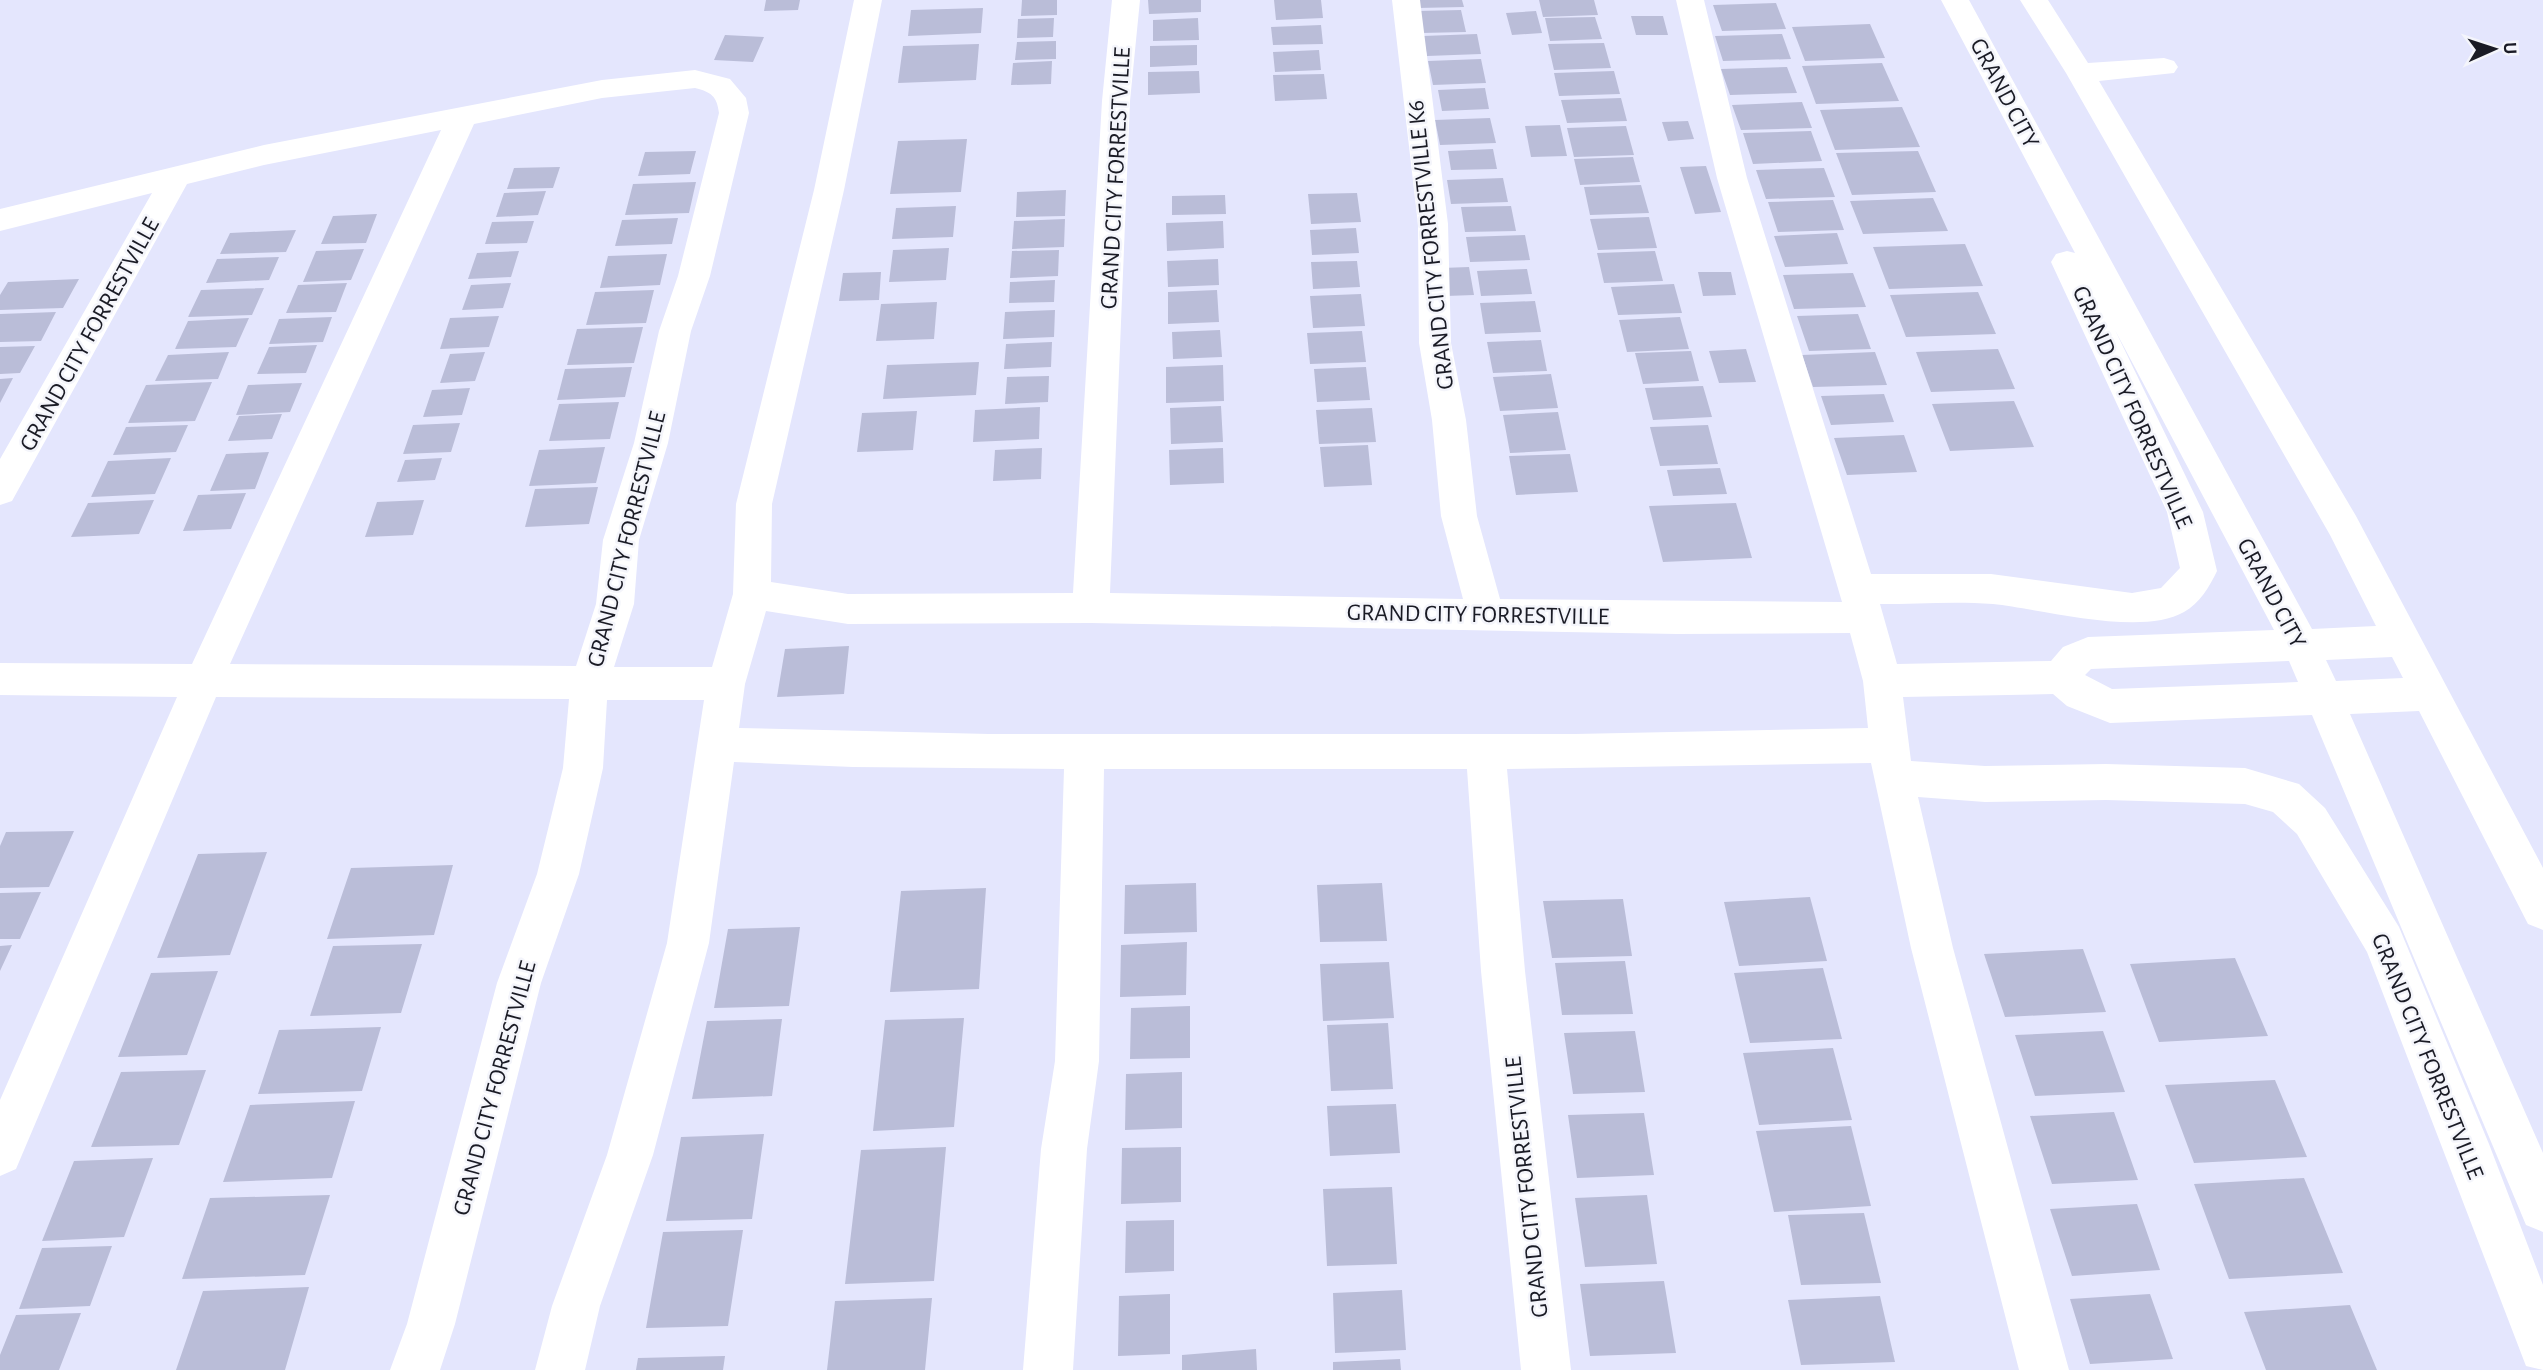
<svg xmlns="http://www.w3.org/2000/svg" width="2543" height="1370" viewBox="0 0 2543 1370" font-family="'Alegreya Sans',sans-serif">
  <rect width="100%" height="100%" fill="#e4e6fd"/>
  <path fill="#babdd8" d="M766,0H800L798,10L764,11Z
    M1022,0H1057V15L1021,16Z
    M1148,0H1201V12L1149,14Z
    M1274,0H1321L1323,18L1276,20Z
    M1415,0H1462L1464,7L1417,8Z
    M1539,0H1594L1598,15L1543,17Z
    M1776,3L1786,29L1722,31L1713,5Z
    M983,8L981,33L908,36L911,10Z
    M1461,10L1466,32L1421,33L1417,11Z
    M1536,11L1542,33L1512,35L1506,13Z
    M1631,16H1663L1668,35H1636Z
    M1595,17L1602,39L1550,41L1545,18Z
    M1054,18L1053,37L1017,38L1018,19Z
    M1198,18L1199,40L1153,41V20Z
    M1870,24L1885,58L1805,61L1792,27Z
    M1321,25L1323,44L1273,45L1271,27Z
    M1477,34L1481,54L1427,56L1423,36Z
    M1782,34L1791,59L1723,61L1715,36Z
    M725,35L764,37L753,62L714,60Z
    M1056,41V59L1015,60L1017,42Z
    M1604,43L1611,68L1554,70L1548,44Z
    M979,44L976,80L898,83L903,46Z
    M1197,45V65L1150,67V46Z
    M1319,50L1321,70L1275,72L1273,52Z
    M1481,59L1486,83L1433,85L1428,61Z
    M1052,61L1051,84L1011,85L1013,63Z
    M1882,63L1899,101L1816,104L1802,66Z
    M1787,67L1797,93L1730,95L1721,69Z
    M1199,71L1200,93L1148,95V72Z
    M1614,71L1620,94L1559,96L1554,73Z
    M1324,74L1327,99L1275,101L1273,75Z
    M1485,88L1489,109L1442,111L1438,90Z
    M1621,98L1627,121L1567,123L1561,100Z
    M1802,102L1812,128L1741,130L1732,105Z
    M1902,107L1920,147L1835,150L1820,110Z
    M1490,118L1496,143L1440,145L1435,120Z
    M1688,121L1694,139L1668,141L1662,122Z
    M1560,125L1567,156L1531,157L1525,126Z
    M1626,126L1634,155L1574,157L1567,128Z
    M1811,131L1822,161L1753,164L1743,133Z
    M967,139L961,192L890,194L898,141Z
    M1493,149L1497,169L1451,170L1448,151Z
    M696,151L690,174L638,176L645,152Z
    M1918,151L1936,192L1852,195L1836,153Z
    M1633,157L1640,182L1580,185L1574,159Z
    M1706,166L1721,212L1695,214L1680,167Z
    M560,167L553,188L507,189L514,168Z
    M1824,168L1835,197L1766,199L1756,170Z
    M1503,178L1508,202L1451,204L1447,180Z
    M696,182L689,213L625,215L633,184Z
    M1641,185L1649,213L1590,215L1584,187Z
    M1066,190L1065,216L1016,217L1017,192Z
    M546,191L538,215L496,217L504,193Z
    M1357,193L1361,222L1311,224L1308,194Z
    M1225,195L1226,214L1172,215V196Z
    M1933,198L1948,231L1863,234L1850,201Z
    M1833,200L1844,230L1778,232L1768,202Z
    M956,206L953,237L892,239L896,208Z
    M1511,206L1516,231L1465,232L1461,207Z
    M377,214L366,243L321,244L333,216Z
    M1649,217L1657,248L1598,250L1590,219Z
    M678,218L672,244L615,246L622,220Z
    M1065,219L1064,247L1012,249L1014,221Z
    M534,221L527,243L485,244L492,222Z
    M1223,221L1224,248L1167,251L1166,223Z
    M1356,228L1359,253L1312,255L1310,230Z
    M296,230L286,252L220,254L230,233Z
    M1837,233L1848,264L1785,267L1774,236Z
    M1525,235L1530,260L1470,262L1466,237Z
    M1965,244L1983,286L1889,289L1873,247Z
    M949,248L946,280L889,282L893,250Z
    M364,249L351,280L303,282L316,251Z
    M1059,250L1058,276L1010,278L1012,251Z
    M519,251L511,277L468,279L477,253Z
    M1655,251L1663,281L1604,283L1597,253Z
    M667,254L660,285L600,288L608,256Z
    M279,257L269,280L206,283L217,259Z
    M1218,259L1219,285L1168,287L1167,261Z
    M1357,261L1360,287L1313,289L1311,262Z
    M1469,267L1474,295L1446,296L1442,268Z
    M1527,269L1532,294L1481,296L1477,271Z
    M881,272L879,300L839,301L843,273Z
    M1698,272H1731L1736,295L1703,296Z
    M1853,273L1866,307L1794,309L1783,275Z
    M79,279L63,308L0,310V295L8,282Z
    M1055,280L1054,302L1009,303L1010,282Z
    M347,283L336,312L286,313L298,285Z
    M511,283L503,308L462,310L471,285Z
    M1674,284L1682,313L1618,315L1611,287Z
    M264,288L252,315L188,317L201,290Z
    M654,290L646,323L586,325L595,292Z
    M1217,290L1219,322L1168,324V292Z
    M1978,292L1996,334L1906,337L1890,295Z
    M1361,294L1365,326L1313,328L1310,296Z
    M1535,301L1541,332L1485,334L1480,303Z
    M937,302L934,339L876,341L881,304Z
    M1055,310L1054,337L1003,339L1005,312Z
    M56,312L41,341L0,342V314Z
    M1858,314L1871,349L1809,351L1797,316Z
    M499,316L489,347L440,349L450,318Z
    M332,317L323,342L269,344L279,319Z
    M1680,317L1689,349L1627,352L1619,320Z
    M249,318L236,347L175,349L188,321Z
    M643,327L634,363L567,365L577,329Z
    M1220,330L1222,357L1173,359L1172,332Z
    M1362,331L1366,362L1310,364L1307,333Z
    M1541,340L1547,371L1493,373L1487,342Z
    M1052,342L1051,367L1004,369L1006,344Z
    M317,345L306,373L257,374L269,347Z
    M35,346L20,373L0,374V347Z
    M1746,349L1756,382L1719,383L1709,351Z
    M1998,349L2015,389L1931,392L1916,352Z
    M1691,351L1699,381L1643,384L1635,353Z
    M229,352L218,379L155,381L168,355Z
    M485,352L475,381L440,383L450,354Z
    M1875,352L1887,385L1813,387L1802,355Z
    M979,362L976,395L883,399L887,365Z
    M1223,365L1224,401L1166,403V367Z
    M632,367L625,397L557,400L565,369Z
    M1366,367L1370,400L1317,402L1314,369Z
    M1551,374L1558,408L1500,411L1493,377Z
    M1049,376L1048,402L1005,404L1007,377Z
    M13,378L0,403V379Z
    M212,382L195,421L128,423L146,385Z
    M302,383L290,412L236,415L248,385Z
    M1703,386L1712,417L1653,420L1645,388Z
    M470,388L462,415L423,417L432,390Z
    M1884,394L1894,422L1831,425L1821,396Z
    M2014,401L2034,447L1950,451L1932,404Z
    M619,402L610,439L549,441L559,404Z
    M1221,406L1223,442L1171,444L1170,408Z
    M1040,407L1039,439L973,442L975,410Z
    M1372,408L1376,442L1319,444L1316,410Z
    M917,411L913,450L857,452L862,413Z
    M1558,412L1566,450L1510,453L1503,415Z
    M282,414L272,439L228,441L239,416Z
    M460,423L451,452L403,454L413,425Z
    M188,425L176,452L113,455L126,427Z
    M1708,425L1718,464L1660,466L1650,427Z
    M1904,435L1917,472L1847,475L1834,438Z
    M1368,445L1372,485L1324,487L1320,447Z
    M605,447L596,483L529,486L539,450Z
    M1042,448L1041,479L993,481L995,450Z
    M1223,448L1224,483L1170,485L1169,450Z
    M269,452L255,489L210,491L226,454Z
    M1570,454L1578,492L1516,495L1509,456Z
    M171,458L155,494L91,497L108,461Z
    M442,458L435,480L397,482L405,460Z
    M1720,468L1727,494L1673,496L1667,470Z
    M598,487L589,524L525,527L535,489Z
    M246,493L231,529L183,531L198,495Z
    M154,500L139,534L71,537L88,503Z
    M424,500L413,535L365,537L377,502Z
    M1736,503L1752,558L1663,562L1649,506Z
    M849,646L844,694L777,697L785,649Z
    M74,831L49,887L0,888V846L6,832Z
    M267,852L230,955L157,958L198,854Z
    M453,865L434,935L327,939L351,868Z
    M1196,883L1197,932L1124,934L1125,885Z
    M1382,883L1387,941L1320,942L1317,885Z
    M986,888L979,989L890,992L901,891Z
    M41,892L20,939H0V893Z
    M1810,897L1827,961L1739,966L1724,902Z
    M1623,899L1632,956L1552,958L1543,901Z
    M800,927L789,1006L714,1008L728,929Z
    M1187,942L1186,995L1120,997L1121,945Z
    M422,944L401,1013L310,1016L333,946Z
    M12,945L0,971V946Z
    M2083,949L2106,1012L2005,1017L1984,954Z
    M2235,958L2268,1036L2159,1042L2130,964Z
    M1625,961L1633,1014L1562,1015L1555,963Z
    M1389,962L1394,1018L1323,1021L1320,964Z
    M1823,968L1842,1039L1750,1043L1734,973Z
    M218,971L187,1055L118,1057L151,973Z
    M1190,1006V1058L1130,1059L1131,1008Z
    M964,1018L954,1127L873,1131L885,1020Z
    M782,1019L772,1096L692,1099L707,1021Z
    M1388,1023L1393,1089L1331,1091L1327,1025Z
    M381,1027L362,1091L258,1094L279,1030Z
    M1635,1031L1645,1092L1573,1094L1564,1033Z
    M2103,1031L2125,1092L2035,1096L2015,1035Z
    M1833,1048L1852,1120L1759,1125L1743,1053Z
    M206,1070L179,1145L91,1147L121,1072Z
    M1182,1072V1128L1125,1130L1126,1074Z
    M2275,1080L2307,1157L2194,1163L2165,1085Z
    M355,1101L332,1178L223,1182L250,1105Z
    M1396,1104L1400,1153L1330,1156L1327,1106Z
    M2114,1112L2138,1180L2052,1184L2030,1116Z
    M1644,1113L1654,1175L1577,1178L1568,1115Z
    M1851,1126L1871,1206L1774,1212L1756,1131Z
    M764,1134L752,1219L666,1221L681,1137Z
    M946,1147L934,1281L845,1284L861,1150Z
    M1181,1147V1202L1121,1204L1122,1148Z
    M153,1158L124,1237L42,1241L74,1161Z
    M2304,1178L2343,1273L2229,1279L2194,1184Z
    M1392,1187L1397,1264L1327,1266L1323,1189Z
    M330,1195L305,1275L182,1279L210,1198Z
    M1647,1195L1657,1264L1585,1267L1575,1198Z
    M2137,1204L2160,1270L2072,1276L2050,1209Z
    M1864,1213L1881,1283L1801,1285L1788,1215Z
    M1174,1220V1271L1125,1273L1126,1221Z
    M743,1230L728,1326L646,1328L663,1232Z
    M112,1246L90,1306L19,1309L42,1248Z
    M1664,1281L1676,1353L1590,1356L1580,1284Z
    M309,1287L285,1370H176L203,1291Z
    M1402,1290L1406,1350L1335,1353L1333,1293Z
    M1170,1294V1354L1118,1356L1119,1296Z
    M2150,1294L2173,1359L2090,1364L2070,1299Z
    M1880,1296L1895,1362L1801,1365L1788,1300Z
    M932,1298L925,1370H827L835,1301Z
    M2350,1305L2377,1370H2266L2244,1312Z
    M81,1313L59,1370H0V1355L16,1315Z
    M1256,1349L1257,1370H1182V1355Z
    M725,1356L723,1370H636L638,1358Z
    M1400,1359L1401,1370H1333V1362Z"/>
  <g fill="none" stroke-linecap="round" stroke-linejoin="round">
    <path fill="#fff" fill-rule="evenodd" d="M854,0H882L844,190L772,504L771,582L848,594L1073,593L1102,101L1112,0H1140L1130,101L1110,593L1463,599L1441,516L1432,420L1419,343L1418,224L1392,0H1420L1448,224L1451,343L1466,420L1477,516L1500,599L1842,602L1717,178L1676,0H1704L1747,178L1871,574H1991L2132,593L2161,588L2180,568L2167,512L2051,262L2056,254L2067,251L2075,253L1941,0H1969L2312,629L2376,626L2330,535L2066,73L2020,0H2048L2088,63L2164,58L2174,61L2178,67L2174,73L2099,81L2356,516L2543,868V930L2528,924L2419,711L2350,714L2543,1153V1232L2526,1225L2312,715L2110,723L2067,706L2053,694L1903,697L1911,761L1985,766L2106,764L2245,768L2299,784L2325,808L2399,927L2489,1144L2543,1285V1370L2526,1366L2367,952L2297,834L2273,812L2245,804L2106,800L1985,802L1918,797L1953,948L2069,1370H2019L1911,948L1871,763L1507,769L1525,971L1571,1370H1521L1481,971L1467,769H1104L1099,1061L1087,1149L1073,1370H1023L1041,1149L1055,1061L1064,769L853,767L734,762L709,943L653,1155L600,1306L585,1370H535L552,1306L607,1155L667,943L704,700H607L603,768L579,874L541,983L455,1324L440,1370H390L407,1324L497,983L537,874L563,768L569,699L216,697L16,1169L0,1176V1100L177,697L0,695V663L192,664L441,130L264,165L187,184L12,501L0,505V459L152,193L0,231V209L264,145L602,80L695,70L730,79L746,98L749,113L710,276L691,331L668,443L639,540L634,604L614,667H712L733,594L736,504L814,190ZM695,88C711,92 717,96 719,113L678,276L659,331L634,443L603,540L596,604L576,666L230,664L474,124L602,98ZM2115,330L2274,630L2088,637L2063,647L2051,661L1897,664L1880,604C1917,604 1956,601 1993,604C2042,609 2141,637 2184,612C2199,604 2210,586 2217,571L2203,512ZM766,611L848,624L1091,623L1677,634L1850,633L1863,681L1868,728L1575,734H989L739,728L745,684ZM2392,657L2403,678L2336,681L2326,660ZM2289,661L2298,682L2112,689L2085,675L2091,669Z"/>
  </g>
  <g text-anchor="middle" stroke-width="5" stroke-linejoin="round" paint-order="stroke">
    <g font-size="24" fill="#1a1b25" stroke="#f4f5fb">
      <text transform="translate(2005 93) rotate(62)" y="8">GRAND CITY</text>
      <text transform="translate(1115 178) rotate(-87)" y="8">GRAND CITY FORRESTVILLE</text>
      <text transform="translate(1430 245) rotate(-96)" y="8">GRAND CITY FORRESTVILLE K6</text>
      <text transform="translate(89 334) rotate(-61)" y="8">GRAND CITY FORRESTVILLE</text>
      <text transform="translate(2133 407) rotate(66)" y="8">GRAND CITY FORRESTVILLE</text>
      <text transform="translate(626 539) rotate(-76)" y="8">GRAND CITY FORRESTVILLE</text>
      <text transform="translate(2272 593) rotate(62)" y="8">GRAND CITY</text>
      <text transform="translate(1478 614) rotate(1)" y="8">GRAND CITY FORRESTVILLE</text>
      <text transform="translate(2428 1056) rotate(68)" y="8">GRAND CITY FORRESTVILLE</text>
      <text transform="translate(494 1088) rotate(-75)" y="8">GRAND CITY FORRESTVILLE</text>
      <text transform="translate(1526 1187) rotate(-96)" y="8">GRAND CITY FORRESTVILLE</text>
    </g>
  </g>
  <g transform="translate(2494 49) rotate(87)" stroke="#f4f5fb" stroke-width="5" paint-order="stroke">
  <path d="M0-5L12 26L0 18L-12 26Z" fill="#1a1b25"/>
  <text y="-10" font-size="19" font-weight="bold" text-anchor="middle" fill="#1a1b25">U</text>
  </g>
</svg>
